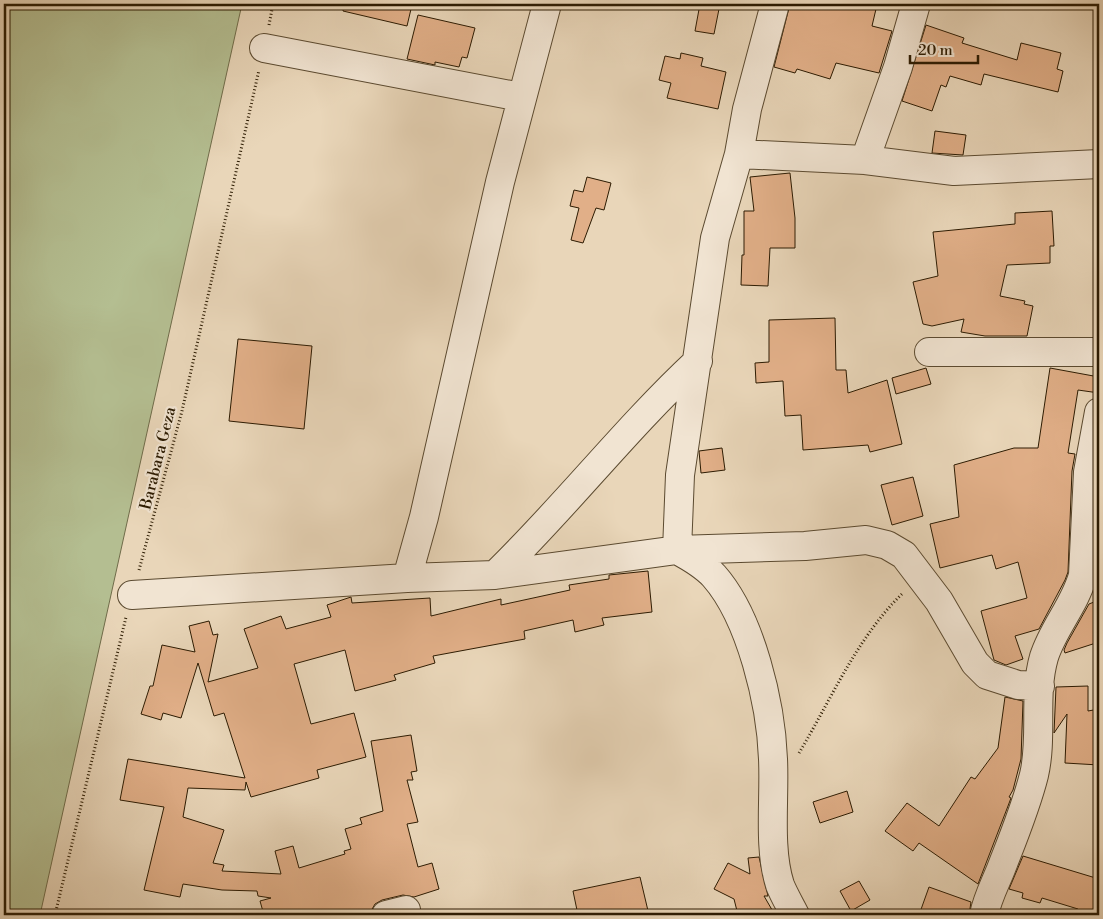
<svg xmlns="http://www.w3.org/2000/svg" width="1103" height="919" viewBox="0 0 1103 919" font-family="'Libre Bodoni',serif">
  <rect width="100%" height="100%" fill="#e9d6b9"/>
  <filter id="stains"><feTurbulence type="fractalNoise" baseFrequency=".004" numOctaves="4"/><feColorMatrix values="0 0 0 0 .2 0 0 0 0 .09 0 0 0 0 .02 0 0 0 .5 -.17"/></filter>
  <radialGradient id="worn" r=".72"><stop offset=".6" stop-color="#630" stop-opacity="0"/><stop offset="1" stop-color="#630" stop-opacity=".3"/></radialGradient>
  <path fill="#b4be91" stroke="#706c4a" d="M4,4H242L40,915H4Z"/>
  <path fill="#e1af88" stroke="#2c1b02" d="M344,4H389L411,9L407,26L343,11Z
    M700,4H720L714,34L695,31Z
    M790,4H862L876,9L872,26L892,31L879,73L836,63L830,79L797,69L795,73L774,67Z
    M418,15L475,28L467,58L462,57L459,67L435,62V65L407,59Z
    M926,25L964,38L962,43L1017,60L1021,43L1061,53L1057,69L1063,71L1058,92L984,74L981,85L950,76L946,87L941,85L932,111L902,101Z
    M681,53L703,58L701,66L726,72L718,109L667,98L671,83L659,80L665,56L680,59Z
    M935,131L966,135L963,155L932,153Z
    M790,173L795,218V248H770L768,286L741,285L742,255H744V211H754L750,177Z
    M587,177L611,183L604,210L596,208L583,243L571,240L579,208L570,206L574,190L583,192Z
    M1052,211L1054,246H1050V263L1007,265L1000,296L1025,301L1024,304L1033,306L1027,336H985L961,332L964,319L932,326L923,324L913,282L938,276L933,232L1015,224V213Z
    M835,318L836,370H846L848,393L887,380L902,444L870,452L868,445L803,450L801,415L785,416L783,381L756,383L755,363L769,362V320Z
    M238,339L312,346L304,429L229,421Z
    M926,368L931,384L896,394L892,378Z
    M1050,368L1099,377V393L1078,390L1068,453L1075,454L1072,471L1068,572L1065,580L1039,629L1015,636L1023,659L1006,665L994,660L981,611L1027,598L1018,562L996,569L992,555L940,568L930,524L959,517L954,465L1014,448H1038Z
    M722,448L725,470L701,473L699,451Z
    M913,477L923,516L892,525L881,485Z
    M648,571L652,612L602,618L604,625L575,632L573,620L524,631L525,639L433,656L435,663L394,675L396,680L355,691L345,650L294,664L311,724L354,713L366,757L317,770L319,778L251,797L246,782L245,790L188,788L183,817L224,830L213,863L224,865L222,871L281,874L275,851L293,846L299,868L345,854L344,851L351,849L345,829L362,824L360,818L383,811L371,741L411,735L417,771L411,772L413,780H407L418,822L407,824L418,867L432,863L439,889L414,897L403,895L382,900L375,904L371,911L356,915H264L260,901L271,898L258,896L257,891L222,890L183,884L180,897L144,890L164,807L120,800L128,759L245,778L224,713L214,716L198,663L181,718L163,713L161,720L141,714L150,686H153L162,645L195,652L189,626L209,621L213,635L218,634L208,682L258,668L244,629L281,616L286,629L331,617L327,605L351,597L352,603L430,598L431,616L501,599V605L570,590L569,585L609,579V575Z
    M1099,600V642L1065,653L1064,650L1067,643L1089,604Z
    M1088,686V711L1099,709V765L1065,763L1067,714L1054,733L1056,687Z
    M1005,697L1023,701L1021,759L1013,790L1009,797L1011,798L1008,806L978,884L919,843L913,851L885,831L907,803L939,826L971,777L975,779L998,748Z
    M847,791L853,812L820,823L813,802Z
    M1023,856L1099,879V915H1077L1078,909L1042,898L1040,903L1022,898L1023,893L1009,889Z
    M759,857L768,896H764L775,915H738L734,899L714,889L728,863L750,874L748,858Z
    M640,877L649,915H578L573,891Z
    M859,881L870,900L851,911L840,891Z
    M929,887L971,902L969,915H919Z"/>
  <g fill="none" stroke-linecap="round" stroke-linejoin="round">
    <g stroke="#5b4a30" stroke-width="30">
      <path id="minor" d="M775,4L747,109L739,154L715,238L680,475L677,550C690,557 704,565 714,576C751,618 771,704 773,759C775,798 768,848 780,885C784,895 790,905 795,915
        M264,48L521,97
        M739,154L865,160L954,171L1099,164
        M865,160L898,67L916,4
        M929,352H1099
        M495,575C566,506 626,428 698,361
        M407,578L424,517L500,182L547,4
        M132,595L407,578L495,575L677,550L805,546L866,540L887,545L904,555L939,601L975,663L987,675L1018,685L1040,686
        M386,915L406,910
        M984,915C987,899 995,884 1001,869C1013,838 1026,807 1034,775C1043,737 1033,695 1044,657C1053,628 1075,605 1083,575L1088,472L1099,412"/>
    </g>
    <path stroke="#2c1b02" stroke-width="3" stroke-dasharray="1 2.5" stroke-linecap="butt" d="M269,25L273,4
      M139,570L182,411L259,70
      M799,753C831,700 857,637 903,593
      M55,915L126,617"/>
    <use href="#minor" stroke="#f1e4d2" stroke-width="28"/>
  </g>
  <g text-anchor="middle" stroke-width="4.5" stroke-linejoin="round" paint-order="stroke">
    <g font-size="16" fill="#2c1b02" stroke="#f1e4d2">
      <text transform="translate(157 458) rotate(-76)" y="6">Barabara Geza</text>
    </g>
  </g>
  <rect width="1103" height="919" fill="none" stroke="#e9d6b9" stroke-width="20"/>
  <rect x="5" y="5" width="1093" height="909" fill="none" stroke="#2c1b02" stroke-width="2.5"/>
  <rect x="10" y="10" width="1083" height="899" fill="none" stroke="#2c1b02"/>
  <path d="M910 55v8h68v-8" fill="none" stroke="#2c1b02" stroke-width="2.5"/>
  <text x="918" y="55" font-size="15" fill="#2c1b02" stroke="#f1e4d2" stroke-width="4" paint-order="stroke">20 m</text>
  <rect width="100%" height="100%" filter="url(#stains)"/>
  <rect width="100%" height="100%" fill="url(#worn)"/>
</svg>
